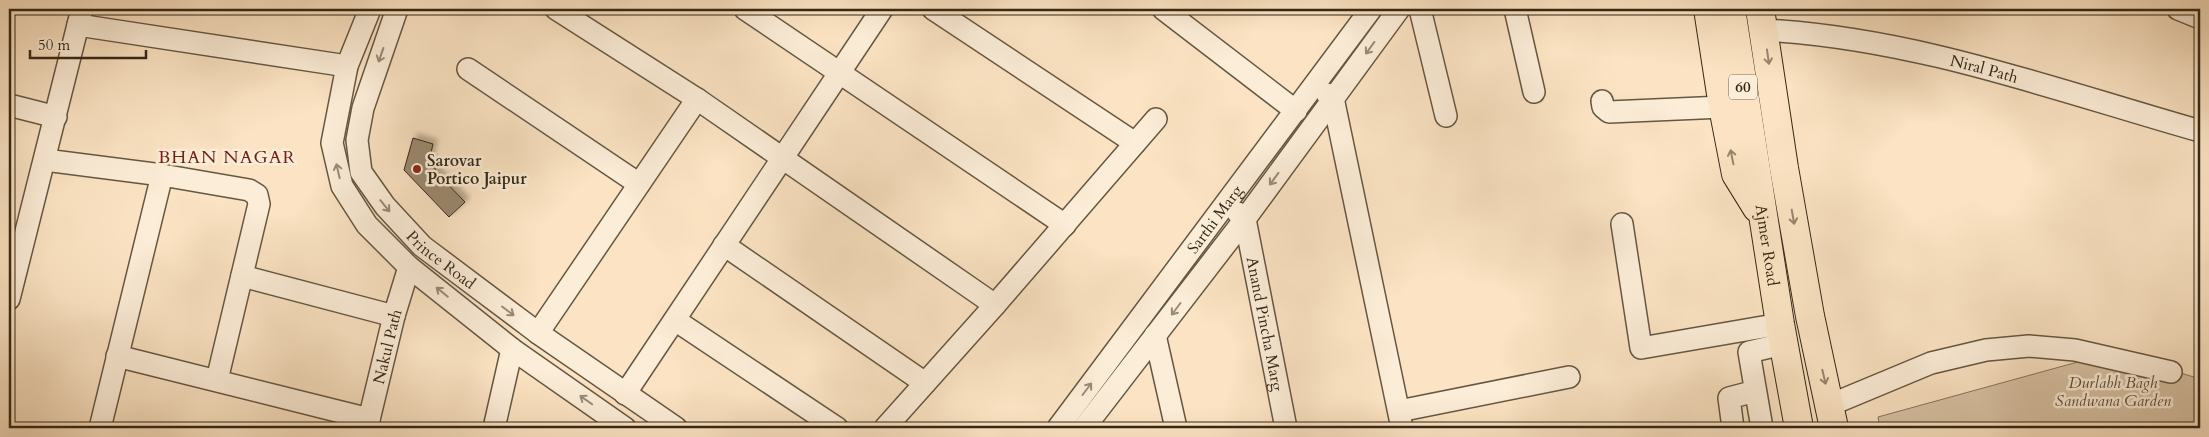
<svg xmlns="http://www.w3.org/2000/svg" width="2209" height="437" viewBox="0 0 2209 437" font-family="Cardo,serif">
  <defs>
    <filter id="shadow"><feDropShadow dx="4.5" dy="-4.5" stdDeviation="2.5" flood-color="#0004"/></filter>
  </defs>
  <rect width="100%" height="100%" fill="#fbe3c3"/>
  <filter id="stains"><feTurbulence type="fractalNoise" baseFrequency=".004" numOctaves="4"/><feColorMatrix values="0 0 0 0 .2 0 0 0 0 .09 0 0 0 0 .02 0 0 0 .5 -.17"/></filter>
  <radialGradient id="worn" r=".72"><stop offset=".6" stop-color="#630" stop-opacity="0"/><stop offset="1" stop-color="#630" stop-opacity=".3"/></radialGradient>
  <path fill="#d9c3a6" stroke="#86765e" d="M2114,352L2200,379V428H1880L1878,417Z"/>
  <path fill="#9b8970" stroke="#342817" filter="url(#shadow)" d="M413,138L433,144L430,157L437,173L465,202L449,217L404,170Z"/>
  <g fill="none" stroke-linecap="round" stroke-linejoin="round">
    <g stroke="#665742" stroke-width="24">
      <g id="minor">
        <path d="M370,9L347,66L332,143L342,186L367,225L409,267L512,349L625,428"/>
        <path id="s1" d="M397,9L363,108L357,140L361,172L385,206L422,246L538,333L676,428"/>
        <path d="M556,9L697,99L995,305"/>
        <path d="M745,9L1065,225"/>
        <path d="M933,9L1135,143"/>
        <path d="M1163,9L1296,111"/>
        <path d="M1420,9L1446,116"/>
        <path d="M1515,9L1534,92"/>
        <path d="M2178,9L2200,18"/>
        <path d="M78,25L347,66"/>
        <path id="s2" d="M1764,30C1916,38 2055,90 2200,131"/>
        <path d="M468,69L639,184"/>
        <path d="M1327,94L1333,98L1402,428"/>
        <path d="M1602,101L1603,107L1609,112L1723,107"/>
        <path d="M9,105L56,117"/>
        <path d="M45,160L162,175L249,190L257,195L259,204L217,380"/>
        <path id="s3" d="M1238,213L1245,219L1286,428"/>
        <path d="M1622,224L1641,348L1780,324"/>
        <path d="M724,245L925,383"/>
        <path d="M242,276L394,316"/>
        <path d="M9,299L82,9"/>
        <path d="M675,320L837,428"/>
        <path d="M538,333L697,99"/>
        <path d="M1155,335L1176,428"/>
        <path d="M117,356L369,419"/>
        <path d="M625,394L882,9"/>
        <path d="M1830,405L1931,363L1986,350L2029,346L2075,350L2171,372"/>
        <path d="M1399,411L1569,377"/>
        <path d="M100,428L162,175"/>
        <path id="s4" d="M367,428L394,316L409,267"/>
        <path d="M494,428L512,349"/>
        <path d="M885,428L995,305L1156,119"/>
        <path id="s5" d="M1058,428L1371,9"/>
        <path d="M1084,428L1245,219L1399,9"/>
        <path d="M1733,428L1729,398L1748,393"/>
        <path d="M1762,428L1749,352L1783,344"/>
      </g>
    </g>
    <g stroke="#342817" stroke-width="30">
      <g id="highway">
        <path d="M1708,9L1723,107L1736,174L1757,208"/>
        <path id="s6" d="M1731,9L1780,324L1799,428"/>
        <path d="M1760,9L1784,168L1810,316L1834,428"/>
      </g>
    </g>
    <use href="#minor" stroke="#fcedd8" stroke-width="21"/>
    <use href="#highway" stroke="#fbe3c3" stroke-width="28"/>
  </g>
  <defs><path id="oneway-shaft" d="M-6 0H5M1.5-3L5.5 0L1.5 3" fill="none" stroke-width="1.6" stroke-linecap="round" stroke-linejoin="round" transform="scale(1.25)"/></defs>
  <g stroke="#988a78">
    <use href="#oneway-shaft" transform="translate(1370 48) rotate(126)"/>
    <use href="#oneway-shaft" transform="translate(381 55) rotate(109)"/>
    <use href="#oneway-shaft" transform="translate(338 171) rotate(-103)"/>
    <use href="#oneway-shaft" transform="translate(1274 179) rotate(126)"/>
    <use href="#oneway-shaft" transform="translate(385 206) rotate(51)"/>
    <use href="#oneway-shaft" transform="translate(442 292) rotate(-141)"/>
    <use href="#oneway-shaft" transform="translate(1176 309) rotate(127)"/>
    <use href="#oneway-shaft" transform="translate(508 311) rotate(37)"/>
    <use href="#oneway-shaft" transform="translate(1087 389) rotate(-53)"/>
    <use href="#oneway-shaft" transform="translate(586 400) rotate(-145)"/>
  </g>
  <g stroke="#98866d">
    <use href="#oneway-shaft" transform="translate(1768 57) rotate(82)"/>
    <use href="#oneway-shaft" transform="translate(1732 157) rotate(-101)"/>
    <use href="#oneway-shaft" transform="translate(1793 217) rotate(80)"/>
    <use href="#oneway-shaft" transform="translate(1824 377) rotate(77)"/>
  </g>
  <circle fill="#8f2418" stroke="#fcedd8" stroke-width="2" cx="417" cy="169" r="5"/>
  <g text-anchor="middle" stroke-width="5" stroke-linejoin="round" paint-order="stroke">
    <rect fill="#fcedd8" stroke="#706351" stroke-width="1" x="1729" y="74.5" width="28" height="25" rx="4"/>
    <g font-size="15" font-weight="bold" fill="#342817">
      <text x="1743" y="92">60</text>
    </g>
    <g font-size="16" fill="#342817" stroke="#fcedd8">
      <text dy="6" stroke="none"><textPath href="#s2" startOffset="224">Niral Path</textPath></text>
      <text dy="6" stroke="none"><textPath href="#s5" startOffset="261">Sarthi Marg</textPath></text>
      <text dy="6" stroke="none"><textPath href="#s6" startOffset="239">Ajmer Road</textPath></text>
      <text dy="6" stroke="none"><textPath href="#s1" startOffset="289">Prince Road</textPath></text>
      <text dy="6" stroke="none"><textPath href="#s3" startOffset="116">Anand Pincha Marg</textPath></text>
      <text dy="6" stroke="none"><textPath href="#s4" startOffset="84">Nakul Path</textPath></text>
    </g>
    <g font-size="16" font-weight="bold" fill="#342817" stroke="#fcedd8" text-anchor="start">
      <text x="427" y="166">Sarovar<tspan x="427" dy="18">Portico Jaipur</tspan></text>
    </g>
    <g font-size="16" font-style="italic" fill="#5d4f3b" stroke="#fcedd8">
      <text x="2113" y="388">Durlabh Bagh<tspan x="2113" dy="18">Sandwana Garden</tspan></text>
    </g>
    <g font-size="18" letter-spacing="1" fill="#7a1f14" stroke="#fcedd8">
      <text x="227" y="163">BHAN NAGAR</text>
    </g>
  </g>
  <rect width="2209" height="437" fill="none" stroke="#fbe3c3" stroke-width="30"/>
  <rect x="10" y="10" width="2189" height="417" fill="none" stroke="#342817" stroke-width="2.5"/>
  <rect x="15" y="15" width="2179" height="407" fill="none" stroke="#342817"/>
  <path d="M30 50v8h116v-8" fill="none" stroke="#342817" stroke-width="2.5"/>
  <text x="38" y="50" font-size="15" fill="#342817" stroke="#fcedd8" stroke-width="4" paint-order="stroke">50 m</text>
  <rect width="100%" height="100%" filter="url(#stains)"/>
  <rect width="100%" height="100%" fill="url(#worn)"/>
</svg>
